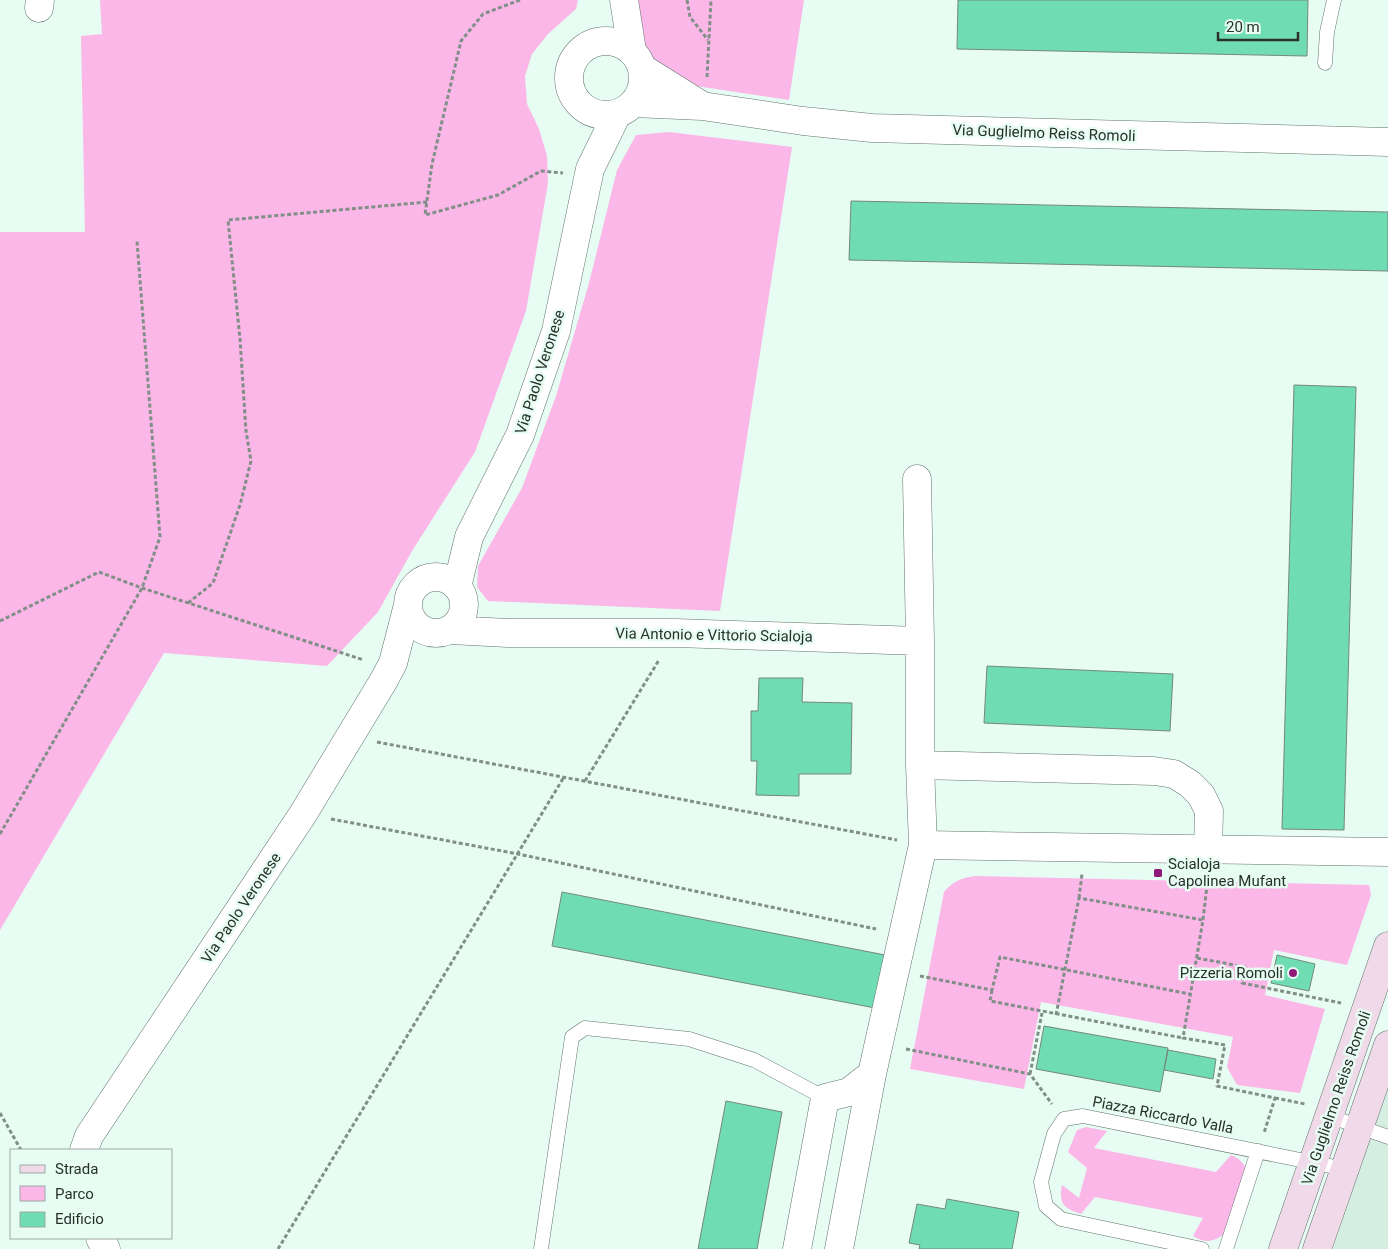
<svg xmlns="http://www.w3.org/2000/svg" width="1388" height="1249" viewBox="0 0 1388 1249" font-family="Roboto,sans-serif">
  <rect width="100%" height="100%" fill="#e7fcf2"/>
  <path fill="#d4efe2" d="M1388,1085V1249H1333Z"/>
  <path fill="#fbb7e7" d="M100,0H578L576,9L548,34L532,54L525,76L527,104L539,129L547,156L548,183L526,311L475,452L412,551L378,612L327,666L164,653L0,930V232H85L81,36L102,34Z
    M635,0H804L789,100L689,85L651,61L638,38Z
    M669,132L792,147L720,611L488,601L477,587L478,566L522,488L556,396L589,283L617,170L636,135Z
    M976,876L1369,885L1371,895L1347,965L1274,950L1265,995L1325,1009L1300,1093L1237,1085L1227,1067L1233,1037L1041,1002L1024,1089L910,1069L944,892C953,881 961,878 976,876Z
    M1086,1127L1107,1131L1094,1148L1216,1172L1231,1155C1240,1159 1245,1163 1247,1173L1225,1234C1212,1242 1206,1244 1193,1236L1203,1218L1095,1197L1081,1214C1064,1209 1058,1203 1062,1185L1079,1198L1087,1168L1068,1152L1077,1130Z"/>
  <path fill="#70dcb4" stroke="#74877e" d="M958,0H1308L1307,56L957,49Z
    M851,201L1388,212V271L849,260Z
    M1294,385L1356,387L1344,830L1282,829Z
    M987,666L1173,674L1170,731L984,723Z
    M759,678H803L802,702L852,703L851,774H799V796L756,795L757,761H751V711H758Z
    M562,892L885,955L875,1008L552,946Z
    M1277,955L1315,964L1309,991L1271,983Z
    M1044,1026L1168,1048L1160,1092L1036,1069Z
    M1168,1050L1216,1059L1213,1079L1164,1070Z
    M726,1101L782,1112L757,1249H698Z
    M947,1199L1019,1212L1012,1249H919L920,1245L909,1243L917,1204L945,1209Z"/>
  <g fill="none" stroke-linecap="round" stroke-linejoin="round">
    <g stroke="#62746b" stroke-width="15">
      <path id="service" d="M1325,63L1327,32L1334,0
        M1329,1116L1388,1137
        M541,1249L572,1037L585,1028L689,1039L754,1060L825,1098
        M1202,1249L1061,1219L1046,1206L1041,1182L1054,1134L1064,1119L1083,1116L1345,1169
        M1226,1249L1258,1151"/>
    </g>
    <g stroke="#62746b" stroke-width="29">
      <path id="minor" d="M624,0L632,51
        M39,8L40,0
        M569 78a37 37 0 1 1 74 0a37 37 0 1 1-74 0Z
        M642,68L701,105
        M634,103L702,106L803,121L872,128L1388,142
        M917,479L920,641
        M408 605a28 28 0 1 1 56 0a28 28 0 1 1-56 0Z
        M457,587L469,537L520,435L556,331L590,169L617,114
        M451,630L508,633H676L920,641V765L923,845L872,1074L839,1249
        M920,765L1154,771L1174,774L1190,784L1201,795L1209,811L1208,849
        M923,845L1388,852
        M84,1150L89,1136L303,814L384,680L393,663L408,605
        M100,1238L106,1249
        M797,1249L825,1098L849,1092L872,1074"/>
    </g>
    <g stroke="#62746b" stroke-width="29">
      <path id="secondary" d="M1283,1249L1388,946
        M1317,1249L1388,1045"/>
    </g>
    <path stroke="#818f88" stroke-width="3" stroke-dasharray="4 2.5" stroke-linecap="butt" d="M520,0L483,14L461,41L432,164L425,215L498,195L541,171L563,173
      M687,0L690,17L708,40
      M707,77L711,0
      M188,603L213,583L240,505L251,461L246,431L240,339L228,220L427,202
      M0,621L99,572L142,588L364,660
      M377,742L897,840
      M585,781L659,660
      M331,819L518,854L876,929
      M0,834L142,588L160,537L137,241
      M1208,877L1203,920L1183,1038L1225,1045L1217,1086L1275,1098L1264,1133
      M1079,898L1082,874
      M1197,958L1245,967L1242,983L1341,1003
      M920,976L992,990L1000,957L1190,994
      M992,990L990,1001L1183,1038
      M1056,1015L1079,898L1203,920
      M906,1049L1030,1074L1052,1104
      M1030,1074L1042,1013
      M1275,1098L1305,1104
      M0,1113L21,1150
      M278,1249L564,777"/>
    <use href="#service" stroke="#fff" stroke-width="14"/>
    <use href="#minor" stroke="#fff" stroke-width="28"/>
    <use href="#secondary" stroke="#f0dae9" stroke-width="28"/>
  </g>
  <g fill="#901a79" stroke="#e7fcf2" stroke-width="2">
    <rect x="1153" y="868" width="10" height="10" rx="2.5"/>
    <circle cx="1293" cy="973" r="5"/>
  </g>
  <g text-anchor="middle" stroke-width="5" stroke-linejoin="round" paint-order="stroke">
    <g font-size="15" fill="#28302c" stroke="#e7fcf2">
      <text transform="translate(1044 133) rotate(2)" y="5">Via Guglielmo Reiss Romoli</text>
      <text transform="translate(540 372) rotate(-72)" y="5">Via Paolo Veronese</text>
      <text transform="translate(714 635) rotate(1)" y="5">Via Antonio e Vittorio Scialoja</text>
      <text transform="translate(241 908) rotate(-56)" y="5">Via Paolo Veronese</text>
      <text transform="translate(1336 1098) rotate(-71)" y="5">Via Guglielmo Reiss Romoli</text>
      <text transform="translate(1163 1115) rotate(11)" y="5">Piazza Riccardo Valla</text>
    </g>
    <g font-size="15" fill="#28302c" stroke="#e7fcf2" text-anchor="start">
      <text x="1168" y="869">Scialoja<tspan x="1168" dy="17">Capolinea Mufant</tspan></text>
      <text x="1283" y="978" text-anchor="end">Pizzeria Romoli</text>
    </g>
  </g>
  <rect x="10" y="1149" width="162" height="90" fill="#e7fcf2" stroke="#9baaa3"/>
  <rect x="20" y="1165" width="25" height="8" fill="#f0dae9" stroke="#9baaa3"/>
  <text x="55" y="1174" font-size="15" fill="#28302c">Strada</text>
  <rect x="20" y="1186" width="25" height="15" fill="#fbb7e7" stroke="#9baaa3"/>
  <text x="55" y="1199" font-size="15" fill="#28302c">Parco</text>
  <rect x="20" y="1212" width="25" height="15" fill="#70dcb4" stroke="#9baaa3"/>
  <text x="55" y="1224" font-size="15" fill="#28302c">Edificio</text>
  <path d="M1218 32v8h80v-8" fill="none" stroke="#28302c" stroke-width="2.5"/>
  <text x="1226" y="32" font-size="15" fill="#28302c" stroke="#e7fcf2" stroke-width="4" paint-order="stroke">20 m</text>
</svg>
